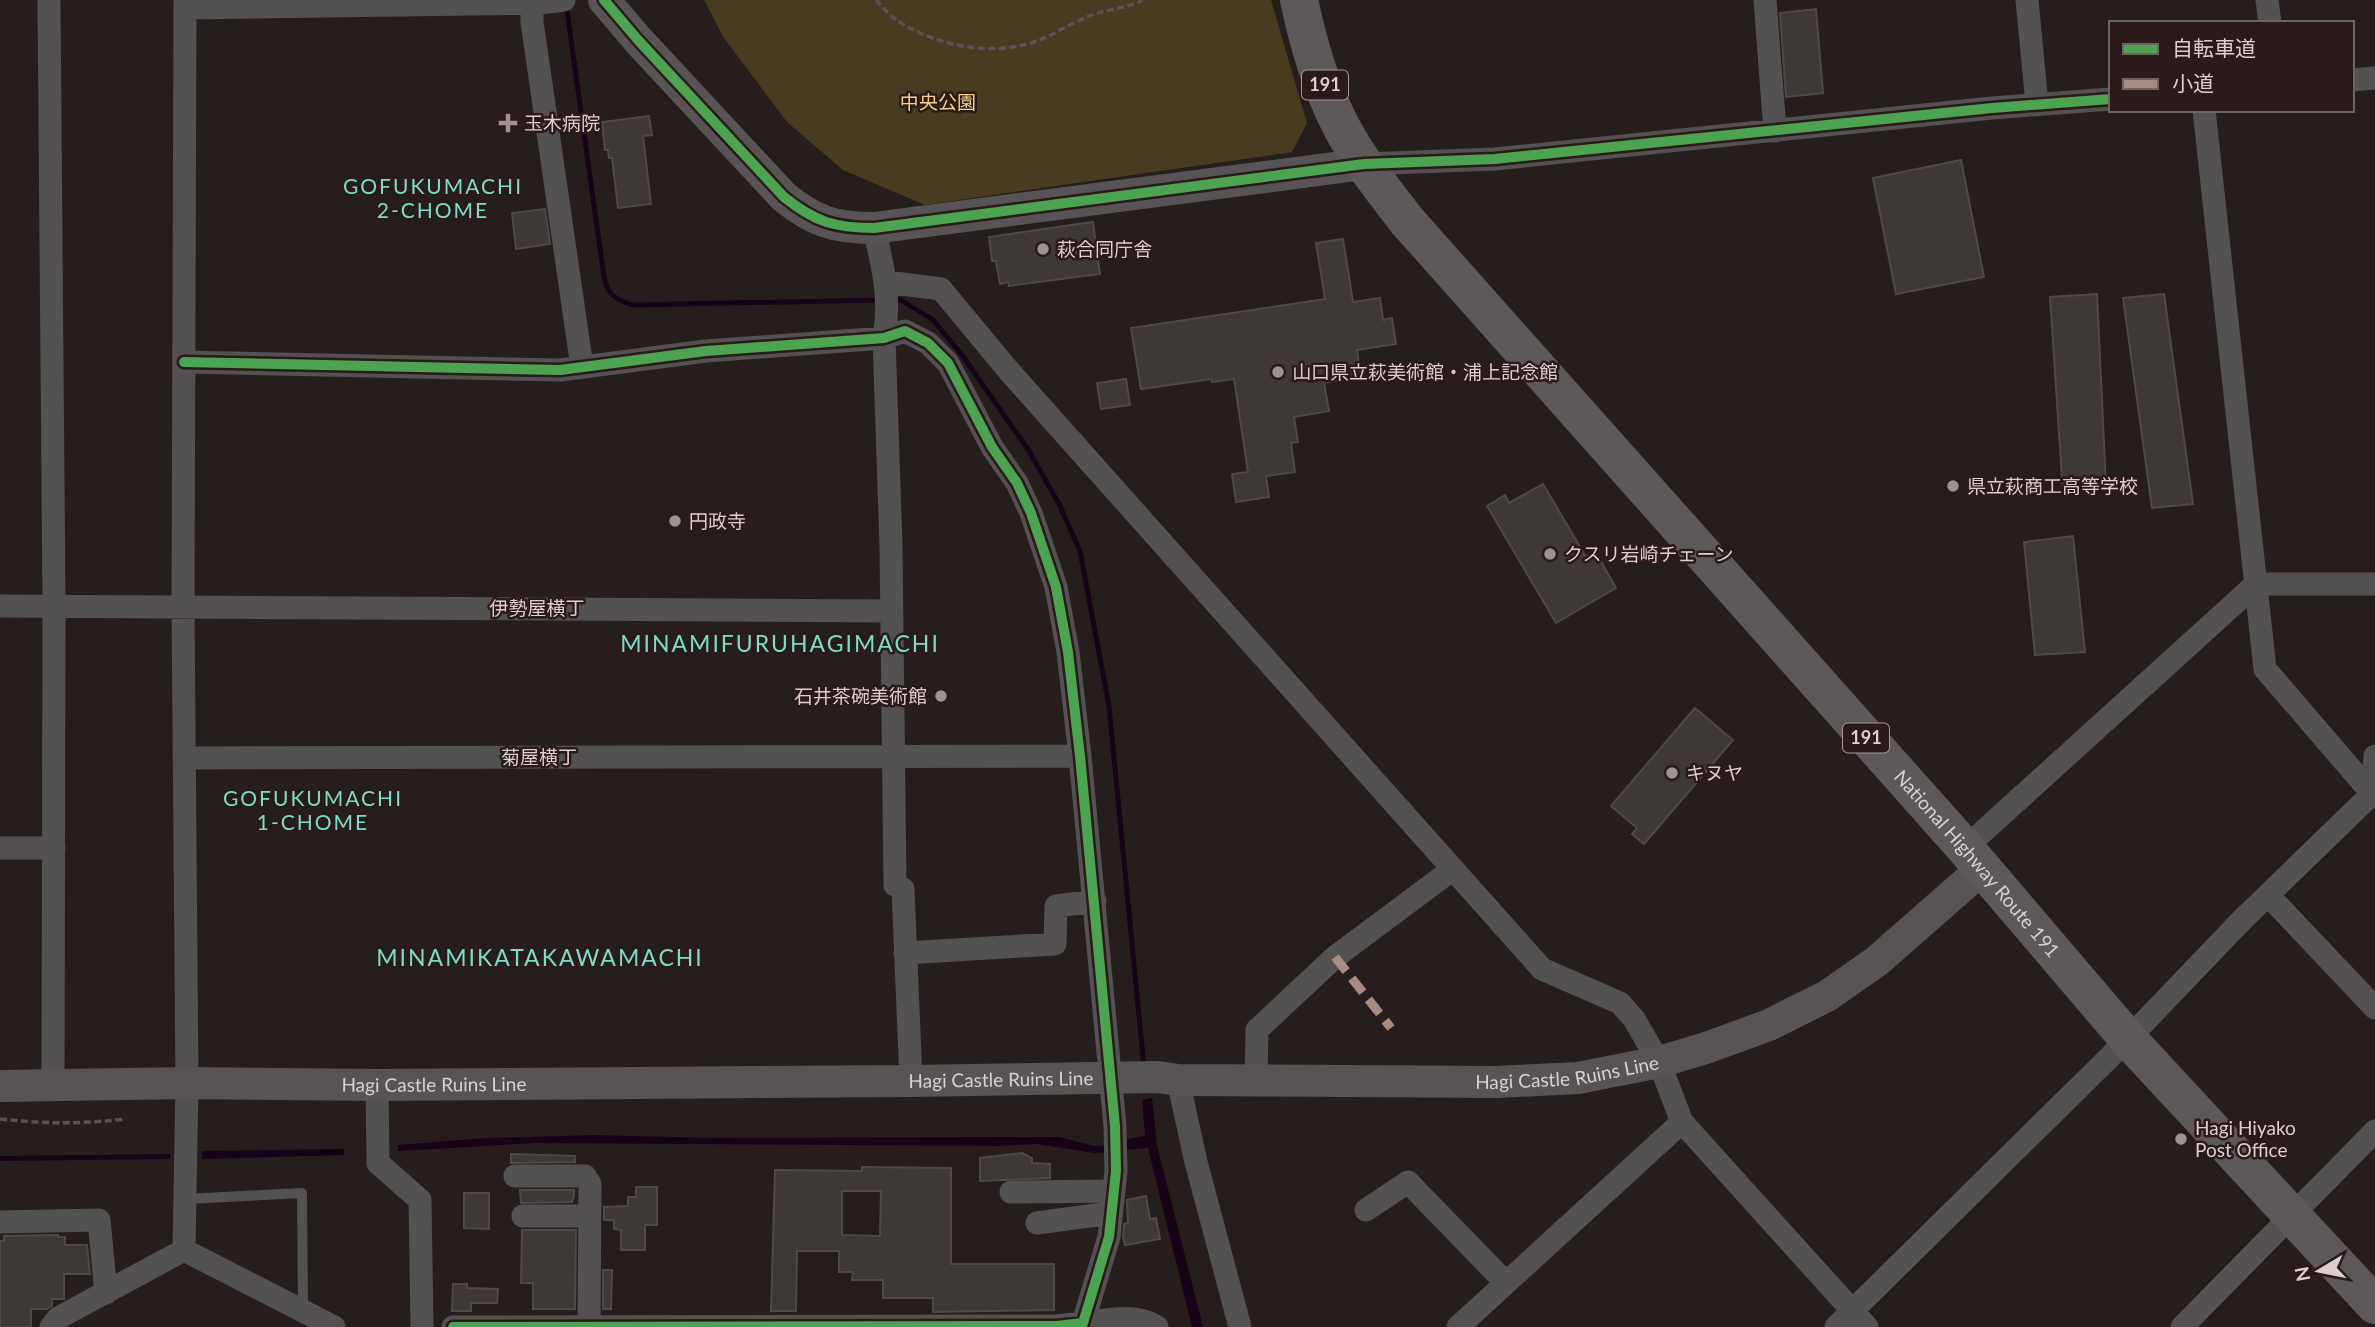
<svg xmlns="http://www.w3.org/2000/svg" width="2375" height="1327" viewBox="0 0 2375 1327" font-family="Lato,'Noto Sans JP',sans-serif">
  <rect width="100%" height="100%" fill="#261e1d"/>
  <path fill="#483b1f" d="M704,0H1271L1307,123L1292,152L925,205L843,170L787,122L724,38Z"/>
  <path fill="#170318" d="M1152,1098L1157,1145L1203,1327H1192L1148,1148L1125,1150L1123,1140L1145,1136L1142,1100Z
    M595,1135L712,1138L1060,1137L1094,1146L1108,1145L1109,1152L1094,1153L1037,1144L999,1146L535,1143L398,1151V1145L486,1138Z
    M344,1149V1155L202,1159V1151Z
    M171,1154L170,1159L0,1161V1156Z"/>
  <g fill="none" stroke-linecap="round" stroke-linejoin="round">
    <path stroke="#170318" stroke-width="5" d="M566,4L604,277C608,295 615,299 632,305L880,300
      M894,300H901L933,320L962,355L1029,451L1059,504L1080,551L1109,706L1144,1067"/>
  </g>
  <path fill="#3e3836" stroke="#504a47" stroke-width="2" fill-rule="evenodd" d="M1816,9L1823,93L1786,97L1780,13Z
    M649,116L652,135L643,136L651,204L618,208L612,158H609L608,150H605L602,122Z
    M1961,160L1984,277L1896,294L1873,178Z
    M545,209L550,244L516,249L512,213Z
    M1093,222L1100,274L1009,286L1008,282L1000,284L996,261H992L989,237Z
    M1343,239L1353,302L1380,298L1383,320L1392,318L1396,344L1357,350L1361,377L1324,383L1329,411L1294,417L1298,442L1291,443L1295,472L1266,476L1269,497L1236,502L1232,474L1248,472L1234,379L1212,382L1211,379L1141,389L1131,328L1325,299L1316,243Z
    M2097,294L2106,486L2063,493L2050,297Z
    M2164,294L2193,504L2152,508L2123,298Z
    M1126,379L1130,405L1101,409L1097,383Z
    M1543,484L1586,557L1595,551L1616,588L1556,623L1487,506L1505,495L1509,503Z
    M2073,536L2085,652L2035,655L2024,542Z
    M1695,708L1733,740L1644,844L1632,834L1637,828L1611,806Z
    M1022,1153L1032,1158V1163L1050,1164V1178L980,1181V1158Z
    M511,1154L575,1156V1162L511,1163Z
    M862,1167L951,1168V1264H1054V1310L933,1312V1298H883V1280H852L853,1272H839V1251H797L796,1311H771L775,1170L862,1171ZM842,1191H881L880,1236L842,1235Z
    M636,1187H657V1225H645V1250H621V1230L614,1229V1220H604V1207L628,1206V1197H636Z
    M520,1190H574V1196L572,1202L521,1203Z
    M464,1193H489V1229L464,1228Z
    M1146,1196L1150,1219L1156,1218L1160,1239L1125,1245L1123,1237L1124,1224L1128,1223L1127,1200Z
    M522,1230H576L575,1309H533V1283H521Z
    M58,1235V1237H65V1245H87L90,1274H64V1299H52V1306L47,1309H31V1327H0V1241H4V1236Z
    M603,1270H612L611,1309H603Z
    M453,1284H467V1288L498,1289L497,1303H471V1311H452Z"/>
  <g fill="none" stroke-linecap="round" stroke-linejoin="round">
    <path stroke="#585454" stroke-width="3.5" stroke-dasharray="7 3.5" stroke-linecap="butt" d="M876,0C882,6 888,14 895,19C932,45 990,57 1034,42C1052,36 1069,24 1087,17C1105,9 1125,9 1143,0
      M0,1119C47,1124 79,1124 126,1119"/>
    <path stroke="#545152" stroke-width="10" d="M186,1199L302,1193L303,1310"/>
    <path stroke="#545152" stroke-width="23" d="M49,0L54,606L53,1086
      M532,0V22L582,367
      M1765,0L1775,131
      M2027,0L2037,104
      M2267,0L2270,23
      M185,8L540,3L564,0
      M2352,80L2375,78
      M2204,110L2265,669L2375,797
      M1364,164L1495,159L1992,108L2111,99
      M874,228C883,266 891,299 884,338L891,546L895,885L903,889L911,1081
      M887,282L941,289L1009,371L1542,969L1620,1003L1634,1019L1659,1062L1682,1122L1867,1327
      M184,362L560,370L706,351L884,338L905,331L928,343L948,363L992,447L1017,483L1031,513L1056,587L1068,652L1080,756L1115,1126L1116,1171L1109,1237L1083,1323L1057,1326L453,1327
      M0,606L891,611
      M185,758L1080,756
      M2372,794L2375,756
      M0,848H54
      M1965,848L2256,584H2375
      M2268,895L2375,1008
      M905,953L1055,944L1056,906L1095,901
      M1178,1080L1196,1162L1240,1327
      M1256,1080L1257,1030L1335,957L1453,869
      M377,1085L378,1163L420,1200L422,1327
      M515,1176H585L590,1184L589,1326
      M1011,1192L1114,1191
      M1366,1210L1408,1182L1506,1283
      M523,1216H590
      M0,1222L99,1220L106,1293
      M1037,1223L1111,1213
      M184,1250L334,1327
      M1083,1323C1108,1320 1135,1313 1157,1327
      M51,1327L58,1318L184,1250L187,1083L183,605L185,0
      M1458,1327L1682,1122
      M1836,1327L2128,1039L2241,921L2375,791
      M2182,1327L2375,1131"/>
    <g stroke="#585455" stroke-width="32">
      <path d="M604,0L638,40L784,197C815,222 835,228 874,228L1364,164"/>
      <path id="s1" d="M0,1086L187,1083L377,1085L911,1081L1158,1077L1178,1080L1496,1082L1578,1078L1659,1062L1706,1048L1769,1025L1827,996L1877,961L1983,868"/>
    </g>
    <path stroke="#5d5859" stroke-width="38" id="s2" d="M1299,0C1307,37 1320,84 1337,118C1355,156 1382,188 1407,221L1965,848L2128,1039L2375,1305"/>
    <path stroke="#a88b81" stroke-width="9" stroke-dasharray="18 9" stroke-linecap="butt" d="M1335,957L1391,1028"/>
    <g stroke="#2a1a19" stroke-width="15">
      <path id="cycleway" d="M604,0L638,40L784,197C815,222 835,228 874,228L1364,164L1495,159L1992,108L2111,99
        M184,362L560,370L706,351L884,338L905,331L928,343L948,363L992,447L1017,483L1031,513L1056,587L1068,652L1080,756L1115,1126L1116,1171L1109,1237L1083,1323L1057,1326L453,1327"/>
    </g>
    <use href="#cycleway" stroke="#4ca352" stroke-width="10"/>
  </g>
  <g fill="#9c9291" stroke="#2a1a19" stroke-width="2.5">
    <path d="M504.5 112.5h7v7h7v7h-7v7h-7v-7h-7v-7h7z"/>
    <circle cx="1043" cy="249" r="7"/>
    <circle cx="1278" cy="372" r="7"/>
    <circle cx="1953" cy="486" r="7"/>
    <circle cx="675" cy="521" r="7"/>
    <circle cx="1550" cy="554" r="7"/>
    <circle cx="941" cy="696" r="7"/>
    <circle cx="1672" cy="773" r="7"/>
    <circle cx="2181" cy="1139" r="7"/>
  </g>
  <g text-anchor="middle" stroke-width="5" stroke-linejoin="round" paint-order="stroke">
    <g fill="#2a1a19" stroke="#a69998" stroke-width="2">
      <rect x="1302" y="70.5" width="46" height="29" rx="5"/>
      <rect x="1843" y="723.5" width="46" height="29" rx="5"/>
    </g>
    <g font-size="18" font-weight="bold" fill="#dbd0cf">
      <text x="1325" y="91">191</text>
      <text x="1866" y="744">191</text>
    </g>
    <g font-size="19" fill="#f5d287" stroke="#2a1a19">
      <text x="938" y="109">中央公園</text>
    </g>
    <g font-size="19" fill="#dbd0cf" stroke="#2a1a19" text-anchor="start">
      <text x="524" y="130">玉木病院</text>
      <text x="1057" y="256">萩合同庁舎</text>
      <text x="1292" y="379">山口県立萩美術館・浦上記念館</text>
      <text x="1967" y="493">県立萩商工高等学校</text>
      <text x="689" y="528">円政寺</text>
      <text x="1564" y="561">クスリ岩崎チェーン</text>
      <text x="927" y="703" text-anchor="end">石井茶碗美術館</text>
      <text x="1686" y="780">キヌヤ</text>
      <text x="2195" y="1135">Hagi Hiyako<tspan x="2195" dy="22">Post Office</tspan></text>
    </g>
    <g font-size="19" fill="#dbd0cf" stroke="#2a1a19">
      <text x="537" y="615">伊勢屋横丁</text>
      <text x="539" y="764">菊屋横丁</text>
      <text dy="7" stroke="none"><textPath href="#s2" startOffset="1108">National Highway Route 191</textPath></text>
      <text dy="7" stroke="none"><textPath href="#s1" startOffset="1568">Hagi Castle Ruins Line</textPath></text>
      <text dy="7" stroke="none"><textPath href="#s1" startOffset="1001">Hagi Castle Ruins Line</textPath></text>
      <text dy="7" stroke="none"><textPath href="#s1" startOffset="434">Hagi Castle Ruins Line</textPath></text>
    </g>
    <g font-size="21" letter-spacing="2" fill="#79ddc7" stroke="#2a1a19">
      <text x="433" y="194">GOFUKUMACHI<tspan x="433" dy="24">2-CHOME</tspan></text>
      <text x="313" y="806">GOFUKUMACHI<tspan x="313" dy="24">1-CHOME</tspan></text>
    </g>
    <g font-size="23" letter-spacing="2" fill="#79ddc7" stroke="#2a1a19">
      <text x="780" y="652">MINAMIFURUHAGIMACHI</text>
      <text x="540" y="966">MINAMIKATAKAWAMACHI</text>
    </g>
  </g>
  <rect x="2109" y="21" width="245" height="91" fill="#2a1a19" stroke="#716362" stroke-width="2"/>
  <rect x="2123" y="44" width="35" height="10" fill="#4ca352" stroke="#716362" stroke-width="2"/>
  <text x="2172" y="56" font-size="21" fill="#dbd0cf">自転車道</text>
  <rect x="2123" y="79" width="35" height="10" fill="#a88b81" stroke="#716362" stroke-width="2"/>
  <text x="2172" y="91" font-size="21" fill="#dbd0cf">小道</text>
  <g transform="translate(2319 1271) rotate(260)" stroke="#2a1a19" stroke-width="5" paint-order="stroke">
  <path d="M0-5L12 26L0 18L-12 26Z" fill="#dbd0cf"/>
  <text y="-10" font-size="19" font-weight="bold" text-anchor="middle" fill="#dbd0cf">N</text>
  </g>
</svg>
